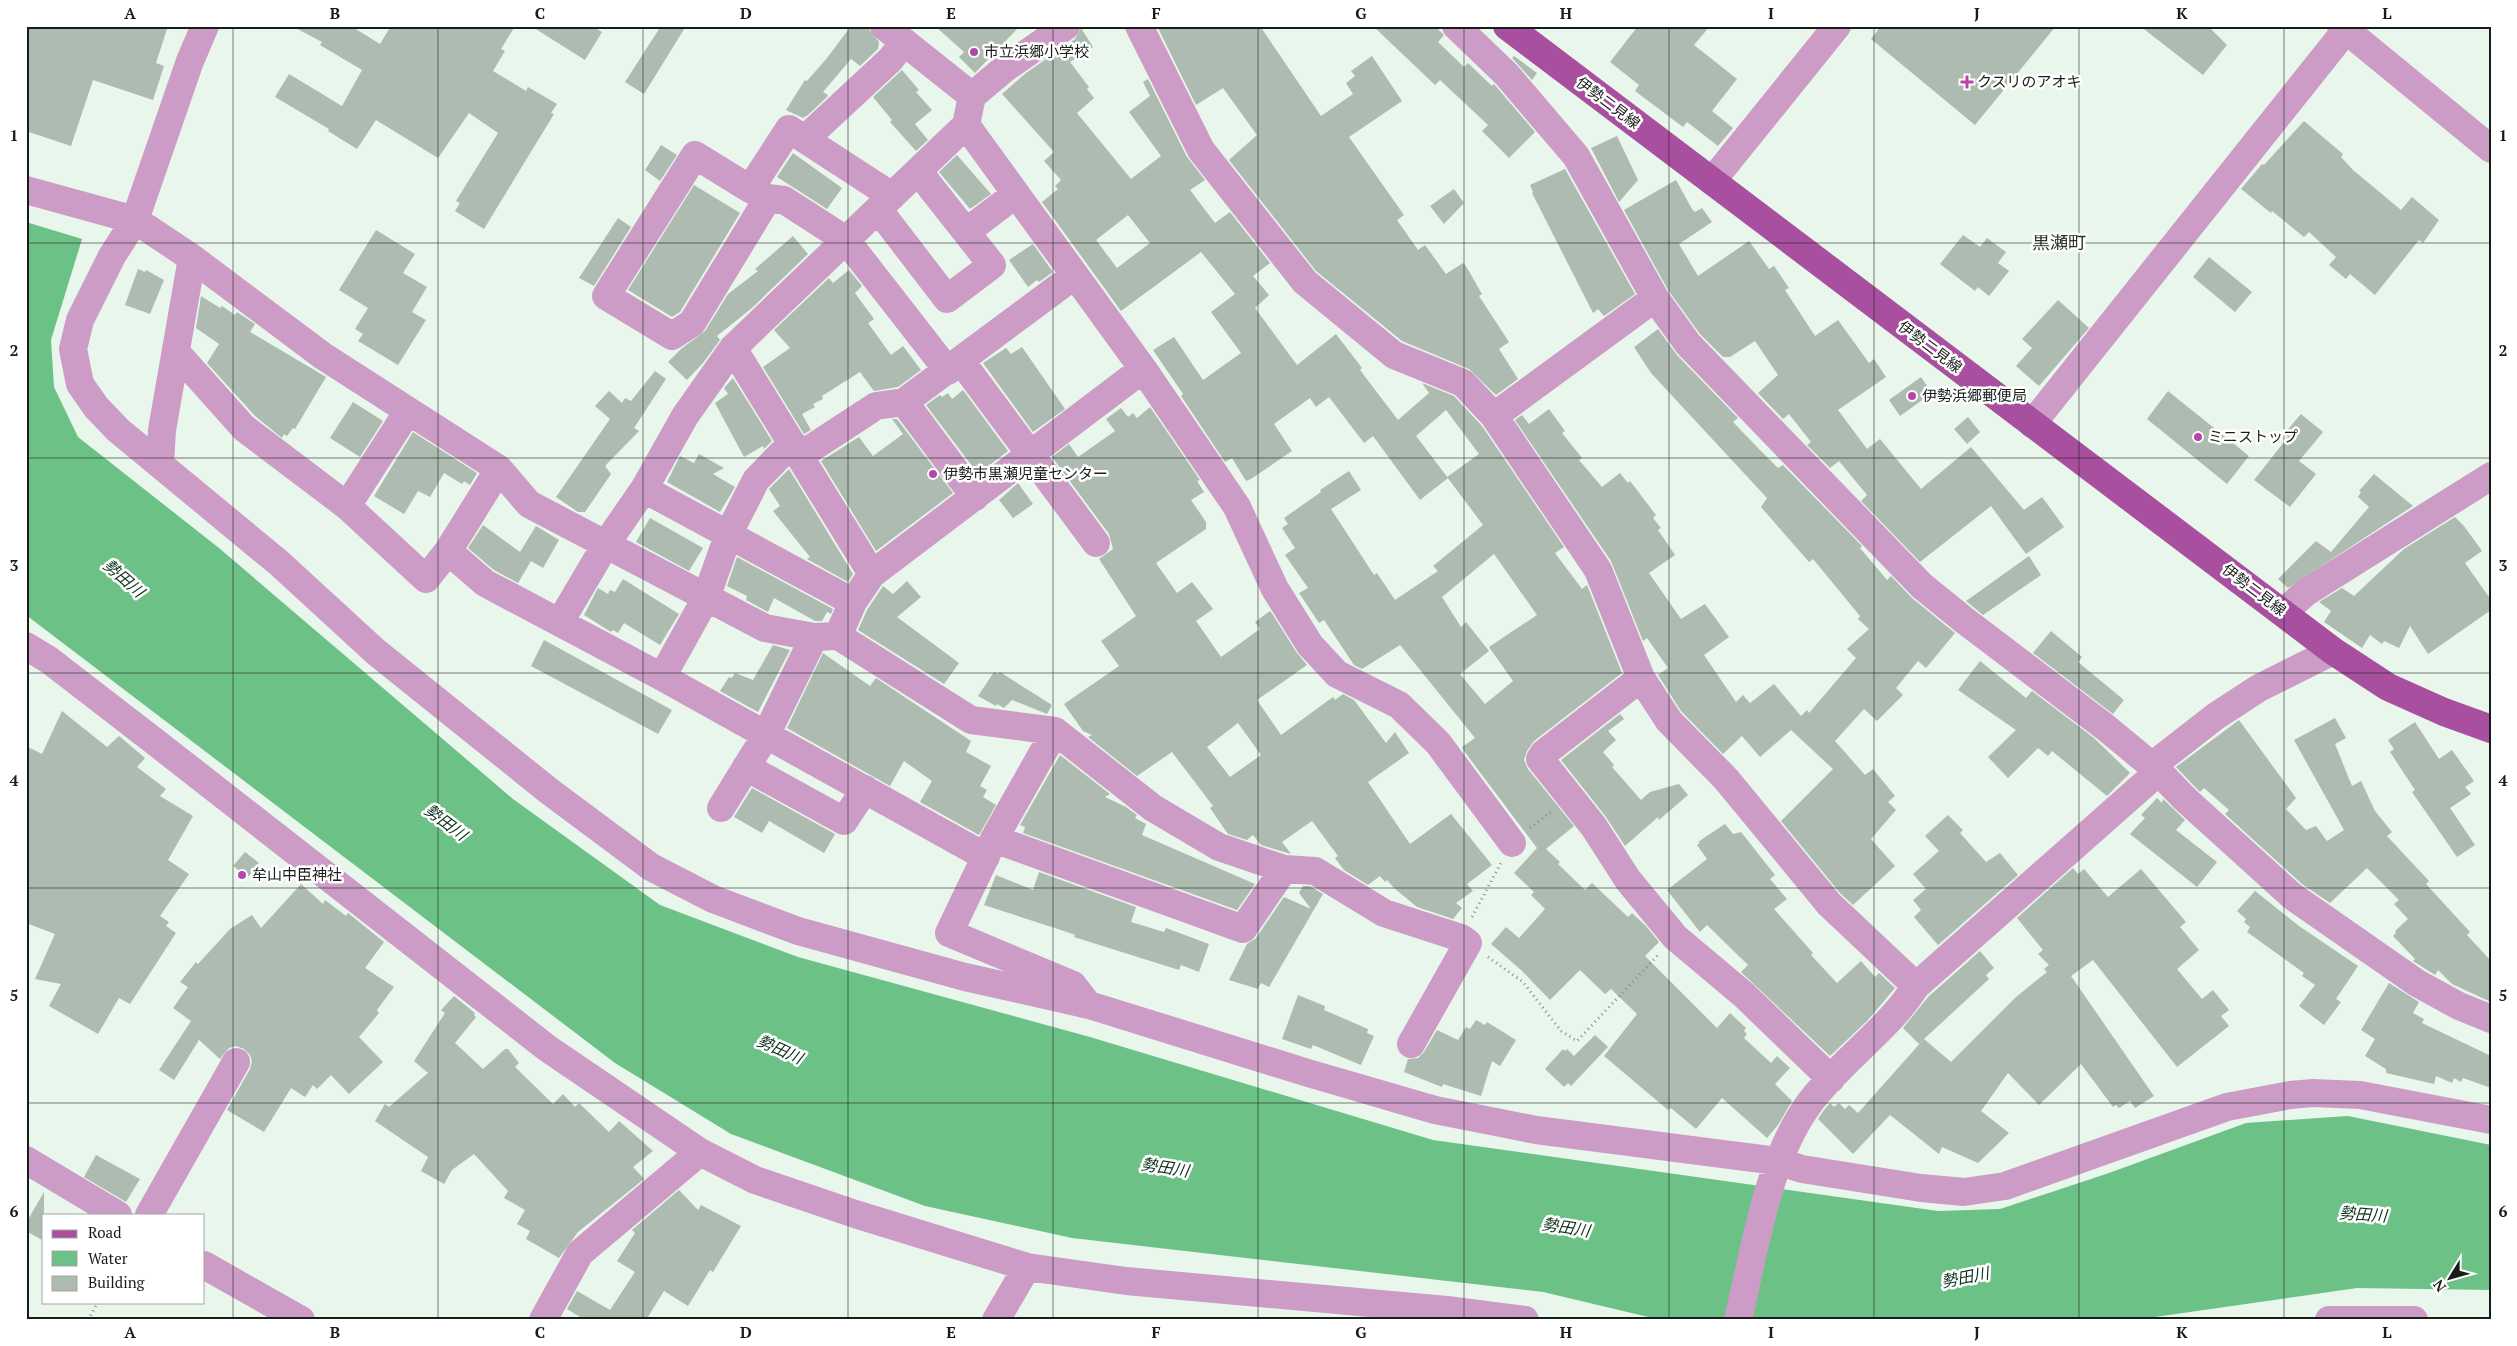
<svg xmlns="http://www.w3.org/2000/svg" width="2517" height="1346" viewBox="0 0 2517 1346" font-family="'PT Serif','Noto Sans JP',serif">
  <rect width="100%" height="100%" fill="#e8f6eb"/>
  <path fill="#6cc286" d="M26,222L82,239L51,340L54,387L78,437L219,548L513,799L660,905L798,957L1090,1037L1433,1140L1938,1211L2000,1209L2109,1173L2246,1123L2348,1116L2491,1145V1290L2357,1288L2134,1320H1661L1543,1292L1072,1238L925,1206L731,1134L615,1063L26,615Z"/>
  <path fill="#adbbb0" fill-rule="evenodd" d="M26,26H168L156,63L164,66L153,100L93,80L71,146L26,131Z
    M292,26H351L380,44L391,26H515L501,49L505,51L493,71L526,91L528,87L557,104L551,113L554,114L484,229L455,211L460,203L456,201L498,133L469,113L438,158L376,120L357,149L328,131L329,129L275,97L289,74L342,106L362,70L320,45L322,42Z
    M531,26H592L602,32L585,60Z
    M661,26H686L644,94L625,82Z
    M851,26H865L869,29L879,42L878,49L860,66L851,59L823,92L828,95L827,97L808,115L803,118L786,110L805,80L807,81L827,58Z
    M935,26H1020L975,73L959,57L964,52Z
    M1157,26H1260L1321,116L1353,94L1346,83L1355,76L1351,71L1372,56L1402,101L1349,137L1404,215L1397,220L1418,250L1425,245L1446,274L1463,263L1466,266L1482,294L1479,296L1509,342L1499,349L1518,379L1496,395L1469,369L1402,341L1316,271L1229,160L1257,135L1223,88L1196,105Z
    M1373,26H1435L1444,35L1438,42L1464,67L1468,63L1492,86L1494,84L1535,132L1509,158L1482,131L1488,125L1440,80L1435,85Z
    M1638,26H1710L1694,45L1737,79L1712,111L1733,128L1718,146L1687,122L1683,127L1635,91L1639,85L1610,62Z
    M1881,26H2056L1975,125L1871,39Z
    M2140,26H2208L2227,45L2203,75Z
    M1081,28L1093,47L1070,62L1089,87L1087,89L1094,98L1077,113L1131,179L1161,156L1129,112L1150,96L1143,82L1148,79L1187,157L1205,180L1190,190L1215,223L1230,212L1270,263L1253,276L1269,295L1255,308L1297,365L1336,334L1362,368L1360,370L1398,420L1429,393L1422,383L1454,396L1482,426L1564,547L1555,553L1582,589L1587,585L1622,673L1534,741L1527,751L1524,760L1528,769L1574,826L1546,849L1560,862L1558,864L1585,890L1592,883L1628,917L1632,913L1646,926L1659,942L1645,956L1717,1028L1730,1013L1746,1028L1744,1031L1747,1034L1744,1038L1771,1063L1777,1056L1790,1068L1775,1084L1792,1101L1778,1125L1767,1138L1722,1098L1696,1129L1671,1108L1668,1110L1604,1056L1637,1014L1611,989L1605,994L1580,970L1550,1000L1521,970L1491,944L1506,927L1519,938L1545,909L1531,895L1534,892L1514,873L1537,848L1464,751L1462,747L1475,738L1400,645L1362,669L1354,665L1324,620L1319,623L1299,593L1308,588L1285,555L1295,548L1282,528L1288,524L1284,518L1321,492L1320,490L1349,471L1361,490L1331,509L1374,575L1377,573L1395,600L1438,571L1433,566L1483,525L1447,477L1479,454L1446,410L1416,436L1448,478L1420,500L1373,436L1364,443L1329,397L1316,407L1310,398L1274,424L1292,451L1251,479L1246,481L1232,458L1225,462L1181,396L1183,394L1153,350L1174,337L1203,380L1241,353L1211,312L1235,294L1201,252L1121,311L1042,202L1058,189L1055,186L1061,180L1044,161L1054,152L1002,94L1026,73L1075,39ZM1128,215L1150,243L1117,268L1096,240ZM1494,554L1537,615L1489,647L1513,681L1485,704L1460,674L1489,651L1466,622L1461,627L1442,597Z
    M1514,56L1537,73L1532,80L1512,58Z
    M902,70L919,90L916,92L932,110L915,124L928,140L916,151L890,122L892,120L873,97Z
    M2304,121L2343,154L2341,157L2353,170L2401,210L2412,197L2439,220L2423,243L2419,240L2375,295L2350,274L2346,279L2329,265L2336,257L2309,232L2304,237L2272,211L2271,213L2241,189L2262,164L2264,165Z
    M1617,136L1638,180L1619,202L1591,148Z
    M661,145L677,155L660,181L645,170Z
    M793,153L842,188L827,209L777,177Z
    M957,155L991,194L970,209L939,172Z
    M1565,169L1635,294L1604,316L1598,309L1593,313L1532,193L1533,192L1530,185Z
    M1676,180L1692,209L1695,212L1702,208L1712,222L1679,244L1698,276L1749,241L1769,269L1774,266L1789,288L1785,290L1815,336L1838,320L1869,363L1874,359L1886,377L1838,410L1867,449L1880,439L1921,489L1971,447L2024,510L2042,497L2064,527L2026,554L1991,506L1920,562L1861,501L1867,495L1839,461L1830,468L1807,445L1811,442L1789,414L1783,419L1758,393L1778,375L1755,341L1730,357H1723L1700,334L1668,290L1624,210Z
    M694,185L740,213L680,312L672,317L628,290Z
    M1454,189L1464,203L1444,224L1430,206Z
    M618,218L631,227L594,286L579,278Z
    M376,230L415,254L403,273L427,287L412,312L426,320L398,365L358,341L363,334L355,329L368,308L339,290Z
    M1963,235L1980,247L1987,238L2006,252L1998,263L2009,271L1989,296L1978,287L1975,291L1940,264Z
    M793,236L808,254L752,308L717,336L720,340L703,363L687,380L668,362L681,349L705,331L728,294L758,271L755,269Z
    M1033,244L1053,272L1039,282L1037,280L1028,287L1009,260Z
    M2209,257L2252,292L2235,312L2193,277Z
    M138,269L145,272L146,270L164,280L150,314L125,305Z
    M849,270L862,286L855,293L874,319L868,323L891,355L903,346L921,370L898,387L874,391L860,372L822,396L823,399L813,404L815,407L802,414L811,430L804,434L763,367L790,348L774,330L829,278L833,283Z
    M201,296L220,308L222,306L235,315L237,312L255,324L250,332L326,377L295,429L293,428L287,436L284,434L282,438L255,416L207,363L219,344L196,328Z
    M2058,300L2089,328L2039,386L2016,366L2032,348L2022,339Z
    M1658,329L1677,355L1738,418L1733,422L1760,450L1778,468L1783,465L1862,546L1860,548L1887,580L1891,576L1912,598L1955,633L1926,668L1918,661L1896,688L1903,695L1877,721L1864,709L1835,741L1865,775L1873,769L1895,796L1888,802L1896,810L1871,839L1895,866L1853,905L1840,893L1781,821L1833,769L1791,730L1760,757L1742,736L1723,754L1681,711L1658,675L1668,668L1647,638L1643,641L1611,561L1515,420L1522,415L1529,424L1549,409L1565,431L1562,433L1582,458L1579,460L1602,487L1620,473L1628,483L1630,481L1656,515L1653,518L1661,528L1658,530L1675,555L1649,573L1681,619L1705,604L1729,637L1704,655L1736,702L1743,695L1750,703L1774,684L1801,716L1807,710L1809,713L1856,658L1847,649L1869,629L1858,619L1860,616L1813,559L1809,562L1761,507L1767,498L1651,373L1634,347Z
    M1022,347L1065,409L1033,432L983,363L1006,348L1011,354Z
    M655,371L666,379L634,428L639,431L605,466L611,474L585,512H578L556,497L610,419L595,406L609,391L622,403L625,398L631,401Z
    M1921,377L1932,393L1900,416L1889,400Z
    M733,378L772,441L764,449L763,446L744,457L715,403L728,394L724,388Z
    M963,390L1008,451L978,474L926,405L940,395L942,397L948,393L952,399Z
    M2168,391L2249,456L2227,484L2147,419Z
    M353,402L383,421L360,457L330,438Z
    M1150,407L1200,480L1197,481L1204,492L1191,500L1206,522V529L1156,563L1177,593L1192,582L1213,609L1196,621L1221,657L1260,629L1255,622L1270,611L1271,612L1297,653L1307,665L1257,700L1281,735L1333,697L1335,700L1343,694L1354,700L1386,743L1395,732L1409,753L1368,782L1410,844L1451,814L1492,865L1467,884L1473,891L1456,903L1462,908L1453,919L1417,907L1394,888L1387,880L1385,882L1380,876L1368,885L1344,870L1335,858L1338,856L1312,821L1282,842L1291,854L1261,845L1253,835L1247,840L1228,834L1210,808L1213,806L1172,752L1137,776L1088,737L1092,735L1083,731L1064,704L1119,666L1101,641L1136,616L1099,559L1113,549L1109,534L1052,457L1069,444L1078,457L1115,431L1106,419L1121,408L1128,417L1133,413L1137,418ZM1238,723L1261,755L1230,777L1207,747Z
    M2301,414L2323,432L2299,461L2316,474L2290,507L2254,480L2288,437L2284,434Z
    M1968,417L1980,432L1967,444L1954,429Z
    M892,419H897L953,493L876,551L821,461L859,437L873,456L903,434Z
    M413,432L477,473L470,485L464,481L462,484L444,473L430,497L418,491L404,514L374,496Z
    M699,454L724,468L713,474L735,487L720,512L667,482L680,456L694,463Z
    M789,469L853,574L848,582L807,559L810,557L773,511L780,506L769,489Z
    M2374,474L2413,506L2288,588L2278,579L2316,541L2331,552L2369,507L2358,497L2361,492L2359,491Z
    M1018,483L1033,504L1013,518L999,500Z
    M2455,517L2464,526L2482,551L2465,563L2491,600V610L2428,654L2410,626L2399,648L2384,641L2382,644L2370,635L2362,648L2324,622L2331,611L2319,602L2342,588L2354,596L2404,549Z
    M650,518L703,548L689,571L636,542Z
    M483,525L520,552L536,526L559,540L543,568L531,561L518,583L494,570L468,548Z
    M2029,556L2041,575L1983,615L1966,601Z
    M737,557L833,609L831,614L827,612L822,621H815L774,598L768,612L746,600L747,596L727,586Z
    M623,579L679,614L660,645L624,623L618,633L613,630L611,632L584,615L598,588L608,594L610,590L615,592Z
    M907,581L921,597L897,617L959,663L944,684L858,630L867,610L883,586L893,594Z
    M2051,631L2082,657L2078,662L2124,700L2113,714L2033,653Z
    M544,640L672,710L658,734L531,666Z
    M773,645L790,650L758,712L720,691L729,677L732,678L735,673L753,680Z
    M823,653L870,686L876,678L971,741L966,752L991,766L980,786L987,790L983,797L996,805L979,835L920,802L932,781L904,761L890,786L787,728Z
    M1980,661L2026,698L2032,691L2094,738L2130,773L2107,796L2052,751L2048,756L2038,748L2008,778L1988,757L2016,730L1958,690Z
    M994,672L998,674L1000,672L1052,705L1047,714L1012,700L1004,708L997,704L996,706L978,696Z
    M62,711L107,747L119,736L145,758L137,767L166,789L160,796L193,816L168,860L189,874L160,916L169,922L166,926L176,933L130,1004L119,998L98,1034L49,1006L61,984L35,979L55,934L26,923V746L42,754Z
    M1620,714L1624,719L1608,731L1616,740L1603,752L1614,765L1612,767L1641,800L1650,792L1679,784L1688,795L1659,820L1658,817L1625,846L1606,817L1561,760Z
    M2335,718L2346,738L2335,744L2352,786L2361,781L2375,811L2392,832L2387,836L2429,881L2426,884L2470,932L2467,935L2491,961V1002L2452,984L2438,970L2435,975L2413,961L2415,959L2393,936L2396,933L2395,931L2408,919L2394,904L2399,900L2367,868L2330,903L2302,884L2225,814L2229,810L2204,788L2200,792L2176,767L2239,720L2296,798L2286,809L2306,830L2316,826L2327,841L2344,830L2294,740Z
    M2415,722L2439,759L2452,750L2474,781L2465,787L2471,794L2450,808L2475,845L2457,857L2412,792L2415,790L2390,752L2394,749L2388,740Z
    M1060,755L1110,794L1105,797L1126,807L1137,815L1135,818L1146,824L1142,835L1255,884L1237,910L1023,833L1025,827L1020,825Z
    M752,788L835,834L824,853L769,821L762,833L734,817Z
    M2157,798L2162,803L2163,799L2185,820L2176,830L2217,862L2197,887L2130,834L2145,818L2141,815Z
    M1948,815L1963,830L1960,833L1986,862L2000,853L2018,875L1938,945L1914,917L1921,910L1913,900L1926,889L1913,874L1939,851L1925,836Z
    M1725,824L1733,834L1741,832L1775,875L1770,879L1787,899L1774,909L1813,953L1811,955L1837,983L1861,961L1875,977L1879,973L1895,988L1868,1020L1830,1056L1741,972L1748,965L1707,925L1700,932L1667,890L1707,859L1697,845L1700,843L1698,842Z
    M245,852L259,863L248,877L233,866Z
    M2073,868L2078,874L2084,869L2108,897L2141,869L2186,922L2180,927L2199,950L2177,969L2202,999L2213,990L2229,1010L2221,1016L2229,1026L2177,1067L2093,960L2071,976L2154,1096L2135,1108L2130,1101L2119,1108L2116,1105L2113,1107L2081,1064L2039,1105L2008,1073L1981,1111L2009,1133L1978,1163L1942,1147L1939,1154L1890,1115L1853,1154L1818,1119L1824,1110L1830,1103L1834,1107L1839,1103L1845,1109L1849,1105L1858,1113L1923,1040L1919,1044L1903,1028L1928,997L1980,951L1994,968L1986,975L1989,979L1924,1039L1951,1062L2016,997L2047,972L2044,969L2049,965L2038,954L2043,950L2017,918Z
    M1039,872L1136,907L1131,922L1164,932L1166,928L1209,944L1199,972L1181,965L1179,970L1074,937L1075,935L1067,932L984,905L996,875L1033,890Z
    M301,884L323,904L325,900L346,916L348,913L384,942L365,968L394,987L377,1010L379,1013L359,1037L383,1062L349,1094L331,1075L317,1089L313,1085L305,1097L291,1088L264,1132L227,1110L250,1069L252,1061L250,1055L244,1049L236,1046L229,1048L220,1059L199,1040L174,1080L159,1070L191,1021L173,1008L188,987L180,982L196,962L198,964L230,929L252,915L261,928Z
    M1303,886H1310L1323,894L1269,987L1261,983L1258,989L1229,980L1247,944L1256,938L1284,897L1311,909L1299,893Z
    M2255,891L2299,926L2358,966L2336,999L2341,1002L2324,1025L2299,1006L2315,985L2302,976L2304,973L2247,932L2250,927L2244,922L2246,919L2237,911Z
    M2389,983L2419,1002L2413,1013L2424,1019L2422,1023L2491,1056V1088L2463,1078L2461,1082L2454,1078L2452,1083L2436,1076L2434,1084L2386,1073V1069L2365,1056L2375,1039L2361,1030Z
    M1298,995L1325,1006L1324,1010L1368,1029L1367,1033L1374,1036L1361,1065L1313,1045L1311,1049L1282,1039Z
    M454,996L475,1013L474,1015L476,1017L455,1043L483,1069L505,1049H508L519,1063L515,1067L553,1104L563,1094L575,1107L579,1103L609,1132L619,1121L653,1151L633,1167L644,1179L578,1232L559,1258L526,1239L530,1231L517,1224L525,1210L504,1198L508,1191L474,1154L452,1170L444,1184L421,1171L428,1157L375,1121L385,1104L389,1107L428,1073L414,1061L445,1013L441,1010Z
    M1476,1020L1485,1025L1487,1022L1516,1040L1500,1066L1492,1061L1481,1096L1443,1084L1442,1087L1404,1072L1408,1059L1418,1058L1424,1052L1437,1030L1458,1040L1466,1027L1470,1029Z
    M1595,1035L1608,1047L1571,1086L1568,1083L1564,1087L1545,1069L1563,1049L1565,1051L1567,1049L1574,1056Z
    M96,1155L140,1179L126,1202L84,1177Z
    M679,1190L698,1210L701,1205L741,1226L713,1272L710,1270L688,1306L664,1291L646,1320H585L567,1309L577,1291L610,1310L635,1272L617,1261L635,1233L632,1230Z
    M44,1192V1241L26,1231V1223Z"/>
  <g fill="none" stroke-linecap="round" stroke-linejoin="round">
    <path stroke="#869088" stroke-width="3" stroke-dasharray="1 4" stroke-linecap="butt" d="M1530,828L1551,812
      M1472,917L1501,863
      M1488,957L1523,982L1561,1031L1577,1041L1659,954
      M88,1320L98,1302"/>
    <path stroke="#cd9cc6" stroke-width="28" d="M205,26L190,61L135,220L112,256L80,320L73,349L80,384L96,407L118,430L279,563L376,652L549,791L651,867L713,899L798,931L965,977L1089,1005L1308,1073L1435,1110L1536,1130L1777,1161L1802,1169L1921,1188L1964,1192L2005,1186L2227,1107L2290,1095L2313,1093L2360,1095L2491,1120
      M884,26L972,96
      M1139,26L1201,150L1305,282L1394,355L1463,383L1494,416L1598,570L1641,678L1669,721L1726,779L1829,904L1916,986
      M1456,26L1506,74L1576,156L1655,298L1688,344L1922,586L1964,620L2105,727L2156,769L2185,799L2292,896L2417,983L2459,1006L2491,1019
      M2341,26L2491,149
      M966,125L1143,369L1237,507L1275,589L1310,645L1337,674L1399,705L1438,743L1512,843
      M806,138L890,60L904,42
      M1712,181L1837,26
      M750,189L695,155L606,296L672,336L692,323L768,198
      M26,190L135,220L192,258L323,356L499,469L529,504L765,628L814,637L838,636L971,720L1055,731L1153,808L1219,847L1284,869L1315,871L1384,913L1461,938L1468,943L1411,1044
      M892,196L789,129L750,189L768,198L784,200L846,240L948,371
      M878,209L947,299L992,265L918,171
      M966,232L1016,194
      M733,348L872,574
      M176,352L244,428L347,506L426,579L448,551L499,469
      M961,361L1096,543
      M904,402L975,497
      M1494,416L1655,298
      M2032,424L2346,30
      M801,455L876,406L904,402L1075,275
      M160,464L162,430L192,258
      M644,489L853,602
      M347,506L408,411
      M448,551L485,583L662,677L986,857
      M2284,612L2305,593L2491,476
      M560,622L606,544L644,489L685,416L733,348L966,125L972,96L1004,69L1066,26
      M838,636L853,602L872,574L1143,369
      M26,646L49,660L154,741L547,1048L700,1152L755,1180L855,1214L1027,1267L1126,1281L1447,1310L1525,1320
      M662,677L706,598L729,533L756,480L792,443
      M1641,678L1544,753L1540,759L1594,827L1628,880L1675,937L1744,995L1831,1079
      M1055,731L994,839L949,933L1073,985L1086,1002
      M746,767L844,821L865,789
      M721,808L766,735L814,637
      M994,839L1243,929L1284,869
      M26,1160L118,1215
      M149,1215L236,1062
      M204,1265L301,1320
      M543,1320L580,1253L700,1152
      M996,1320L1027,1267
      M1738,1320C1755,1249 1767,1159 1811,1101C1843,1059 1888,1030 1916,986L2148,781L2162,758L2216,716L2259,688L2333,651
      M2329,1320H2414"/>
    <path stroke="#a84f9f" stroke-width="28" d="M1507,26L2333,651L2388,687L2444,712L2491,729"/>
  </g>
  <path fill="none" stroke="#181d19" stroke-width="1" stroke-opacity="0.55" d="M233,26V1320M438,26V1320M643,26V1320M848,26V1320M1053,26V1320M1258,26V1320M1464,26V1320M1669,26V1320M1874,26V1320M2079,26V1320M2284,26V1320M26,243H2491M26,458H2491M26,673H2491M26,888H2491M26,1103H2491"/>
  <g fill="#b248a9" stroke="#fff" stroke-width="2">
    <circle cx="974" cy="52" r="5"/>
    <path d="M1964.5 74.5h5v5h5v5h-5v5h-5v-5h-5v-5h5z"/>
    <circle cx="1912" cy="396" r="5"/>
    <circle cx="2198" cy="437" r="5"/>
    <circle cx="933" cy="474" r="5"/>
    <circle cx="242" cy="875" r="5"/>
  </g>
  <g text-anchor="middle" stroke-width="5" stroke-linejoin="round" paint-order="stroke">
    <g font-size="15" fill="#181d19" stroke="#fff" text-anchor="start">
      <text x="984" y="57">市立浜郷小学校</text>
      <text x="1977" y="87">クスリのアオキ</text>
      <text x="1922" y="401">伊勢浜郷郵便局</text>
      <text x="2208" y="442">ミニストップ</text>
      <text x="943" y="479">伊勢市黒瀬児童センター</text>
      <text x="252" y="880">牟山中臣神社</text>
    </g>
    <g font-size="15" fill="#181d19" stroke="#fff">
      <text transform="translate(1608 103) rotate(37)" y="5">伊勢二見線</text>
      <text transform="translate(1930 347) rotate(37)" y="5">伊勢二見線</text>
      <text transform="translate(2254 590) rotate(37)" y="5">伊勢二見線</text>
    </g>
    <g font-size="16" font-style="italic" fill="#0d321b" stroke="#fff">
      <text transform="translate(124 578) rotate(41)" y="6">勢田川</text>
      <text transform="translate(446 822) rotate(37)" y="6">勢田川</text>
      <text transform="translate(780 1049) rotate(24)" y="6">勢田川</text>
      <text transform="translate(1165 1167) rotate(9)" y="6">勢田川</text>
      <text transform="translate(2363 1214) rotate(4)" y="6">勢田川</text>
      <text transform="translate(1566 1227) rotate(9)" y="6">勢田川</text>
      <text transform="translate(1965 1277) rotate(-11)" y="6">勢田川</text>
    </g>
    <g font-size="18" fill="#28332b" stroke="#fff">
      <text x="2059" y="249">黒瀬町</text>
    </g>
  </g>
  <rect width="2517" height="1346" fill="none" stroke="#ffffff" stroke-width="55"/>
  <rect x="42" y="1214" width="162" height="90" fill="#ffffff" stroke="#a3a5a3"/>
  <rect x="52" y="1230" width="25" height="8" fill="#a84f9f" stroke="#a3a5a3"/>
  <text x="88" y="1238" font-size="15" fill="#181d19">Road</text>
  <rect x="52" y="1251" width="25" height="15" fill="#6cc286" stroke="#a3a5a3"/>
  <text x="88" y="1264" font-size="15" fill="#181d19">Water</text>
  <rect x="52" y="1276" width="25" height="15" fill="#adbbb0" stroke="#a3a5a3"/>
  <text x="88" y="1288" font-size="15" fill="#181d19">Building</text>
  <g transform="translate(2450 1278) rotate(233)" stroke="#ffffff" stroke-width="4" paint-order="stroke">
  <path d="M0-4L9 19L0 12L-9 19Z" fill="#181d19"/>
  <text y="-8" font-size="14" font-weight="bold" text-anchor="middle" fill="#181d19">N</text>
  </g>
  <rect x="28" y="28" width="2462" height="1290" fill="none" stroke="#181d19" stroke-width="2"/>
  <g font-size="16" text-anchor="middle" font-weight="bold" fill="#181d19">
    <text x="130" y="19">A</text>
    <text x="335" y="19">B</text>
    <text x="540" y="19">C</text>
    <text x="746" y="19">D</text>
    <text x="951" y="19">E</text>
    <text x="1156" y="19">F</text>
    <text x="1361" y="19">G</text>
    <text x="1566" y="19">H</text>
    <text x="1771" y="19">I</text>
    <text x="1977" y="19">J</text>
    <text x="2182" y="19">K</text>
    <text x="2387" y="19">L</text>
    <text x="14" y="141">1</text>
    <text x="2503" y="141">1</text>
    <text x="14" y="356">2</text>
    <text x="2503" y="356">2</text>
    <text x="14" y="571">3</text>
    <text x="2503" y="571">3</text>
    <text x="14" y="786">4</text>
    <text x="2503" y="786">4</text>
    <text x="14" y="1001">5</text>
    <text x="2503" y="1001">5</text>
    <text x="14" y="1217">6</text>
    <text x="2503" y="1217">6</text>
    <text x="130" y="1338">A</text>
    <text x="335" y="1338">B</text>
    <text x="540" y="1338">C</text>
    <text x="746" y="1338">D</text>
    <text x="951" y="1338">E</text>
    <text x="1156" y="1338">F</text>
    <text x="1361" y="1338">G</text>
    <text x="1566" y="1338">H</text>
    <text x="1771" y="1338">I</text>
    <text x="1977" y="1338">J</text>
    <text x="2182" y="1338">K</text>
    <text x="2387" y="1338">L</text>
  </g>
</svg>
